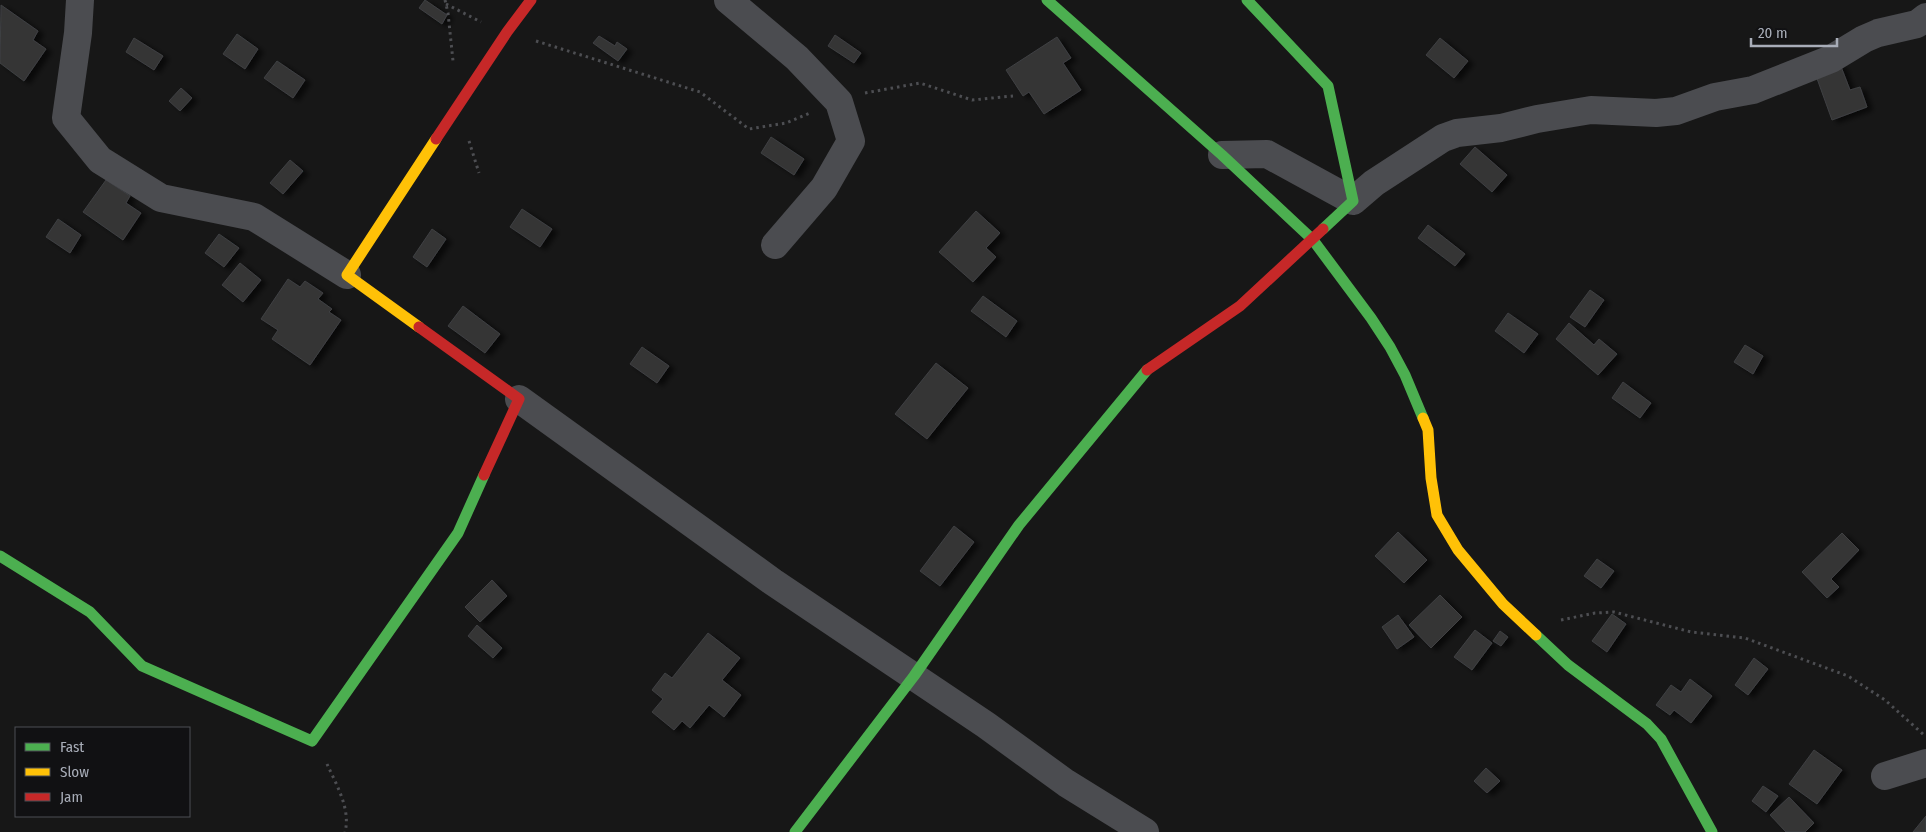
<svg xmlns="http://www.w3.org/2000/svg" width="1926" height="832" viewBox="0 0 1926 832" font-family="'Fira Sans Condensed',sans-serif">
  <defs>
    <filter id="shadow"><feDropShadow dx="5.5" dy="3" stdDeviation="2.5" flood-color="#0009"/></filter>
  </defs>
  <rect width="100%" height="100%" fill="#171717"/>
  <path fill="#353536" stroke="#3f4043" filter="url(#shadow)" d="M425,0L447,15L442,24L419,8Z
    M1,5L38,31L33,40L46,49L24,81L0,63Z
    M237,34L258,49L245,69L223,54Z
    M835,35L861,53L854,63L828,46Z
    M599,36L615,46L617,42L627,49L618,61L593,43Z
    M1057,37L1071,58L1063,63L1081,90L1044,114L1029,92L1023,96L1006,70Z
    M134,38L163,56L154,70L126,52Z
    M1440,38L1468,61L1454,78L1426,55Z
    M277,61L305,80L293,98L264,78Z
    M1840,64L1850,90L1860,87L1867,107L1832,120L1815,73Z
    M181,88L192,98L180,111L169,101Z
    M771,137L804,159L794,175L761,153Z
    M1475,147L1507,175L1492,192L1460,164Z
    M290,160L303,171L283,194L270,183Z
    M106,180L130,196L126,203L141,213L123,240L83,212Z
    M522,209L552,229L540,247L510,227Z
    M976,211L1000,233L986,248L996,257L973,282L939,252Z
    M58,219L81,235L70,253L46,237Z
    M1428,225L1465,254L1455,266L1418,238Z
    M432,229L446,239L427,267L413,257Z
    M219,234L239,248L224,267L205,253Z
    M240,263L261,280L243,302L222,285Z
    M288,279L300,287L305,281L323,293L318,299L332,309L329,312L341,320L310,365L272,339L278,330L261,319Z
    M1590,290L1604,300L1585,327L1570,317Z
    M983,296L1017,321L1006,337L971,311Z
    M463,306L500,334L485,353L448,326Z
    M1508,313L1538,334L1524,353L1495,331Z
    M1569,323L1594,345L1599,339L1617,354L1598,375L1556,339Z
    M1745,345L1763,356L1753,374L1734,362Z
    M642,347L669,366L657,383L630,364Z
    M936,363L968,388L927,439L895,414Z
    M1623,382L1651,403L1640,418L1612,398Z
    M954,526L974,542L940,586L920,571Z
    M1398,532L1427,560L1404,583L1375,556Z
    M1842,533L1859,550L1831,579L1839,587L1827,598L1802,572Z
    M1597,559L1614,571L1601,588L1584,576Z
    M492,580L507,596L480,622L465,607Z
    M1440,595L1462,617L1431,648L1409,625Z
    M1612,614L1626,624L1607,652L1592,641Z
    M1398,615L1414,637L1397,649L1382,627Z
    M477,625L502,648L493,658L468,636Z
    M1475,630L1492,643L1472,670L1454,657Z
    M1500,631L1508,637L1501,646L1493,641Z
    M708,633L740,658L722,680L741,695L724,717L709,705L690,728L682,721L674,730L652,712L663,699L652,690L665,673L672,678Z
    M1754,658L1768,669L1748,695L1735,685Z
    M1690,679L1712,696L1691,723L1674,710L1670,715L1656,705L1671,685L1681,692Z
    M1814,750L1842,770L1817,804L1789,784Z
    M1486,768L1500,781L1487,793L1474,781Z
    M1763,786L1778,796L1766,812L1752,801Z
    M1789,797L1814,823L1805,832H1786L1770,815Z
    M1926,816V832H1913Z"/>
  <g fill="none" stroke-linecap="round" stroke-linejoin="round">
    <path stroke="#4d4e52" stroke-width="3" stroke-dasharray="2.5 4" stroke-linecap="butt" d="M445,0L448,13L453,61
      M446,4L481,22
      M536,41L700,92L749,129L786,123L810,113
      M865,93L920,83L972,100L1013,96
      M469,141L479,173
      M1561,620L1595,613L1614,612L1691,632L1745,638L1848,676L1885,700L1924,735
      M327,764C336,784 351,809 345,832"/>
    <path stroke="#4b4c50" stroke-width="28" d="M80,0L78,33L66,118L100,160L161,198L254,217L347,275
      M728,0L797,58L839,102L851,141L824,188L775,245
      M1222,155L1267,154L1353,201L1374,183L1443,138L1457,133L1501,128L1537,119L1591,110L1656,113L1676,111L1715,97L1753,90L1831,59L1864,39L1878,33L1917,24L1926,17
      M519,399L773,582L986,725L1066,783L1145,832
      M1885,776L1926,763"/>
    <path stroke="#4caf50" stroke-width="11" d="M1047,0L1222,155L1313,240L1371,318L1390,347L1405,375L1423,418
      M1247,0L1328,86L1353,201L1323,229
      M0,556L90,612L142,666L312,741L458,533L484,475
      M1536,635L1568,665L1647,724L1661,739L1712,832
      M795,832L914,676L1019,525L1147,370"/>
    <path stroke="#ffc107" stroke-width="11" d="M419,327L347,275L436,139
      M1423,418L1428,430L1431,478L1437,515L1458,550L1503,604L1536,635"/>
    <path stroke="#c62828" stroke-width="11" d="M436,139L507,32L531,0
      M419,327L519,399L484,475
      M1147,370L1240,306L1323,229"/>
  </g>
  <rect x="15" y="727" width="175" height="90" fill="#111113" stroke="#4d4f55"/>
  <rect x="25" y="743" width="25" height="8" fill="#4caf50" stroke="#4d4f55"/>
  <text x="60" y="752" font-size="15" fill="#a8adb8">Fast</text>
  <rect x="25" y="768" width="25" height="8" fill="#ffc107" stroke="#4d4f55"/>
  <text x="60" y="777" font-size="15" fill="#a8adb8">Slow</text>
  <rect x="25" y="793" width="25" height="8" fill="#c62828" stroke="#4d4f55"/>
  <text x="60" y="802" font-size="15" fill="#a8adb8">Jam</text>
  <path d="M1751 38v8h86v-8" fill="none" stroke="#a8adb8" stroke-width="2.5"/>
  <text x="1758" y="38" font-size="15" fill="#a8adb8" stroke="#111113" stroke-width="4" paint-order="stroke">20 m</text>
</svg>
